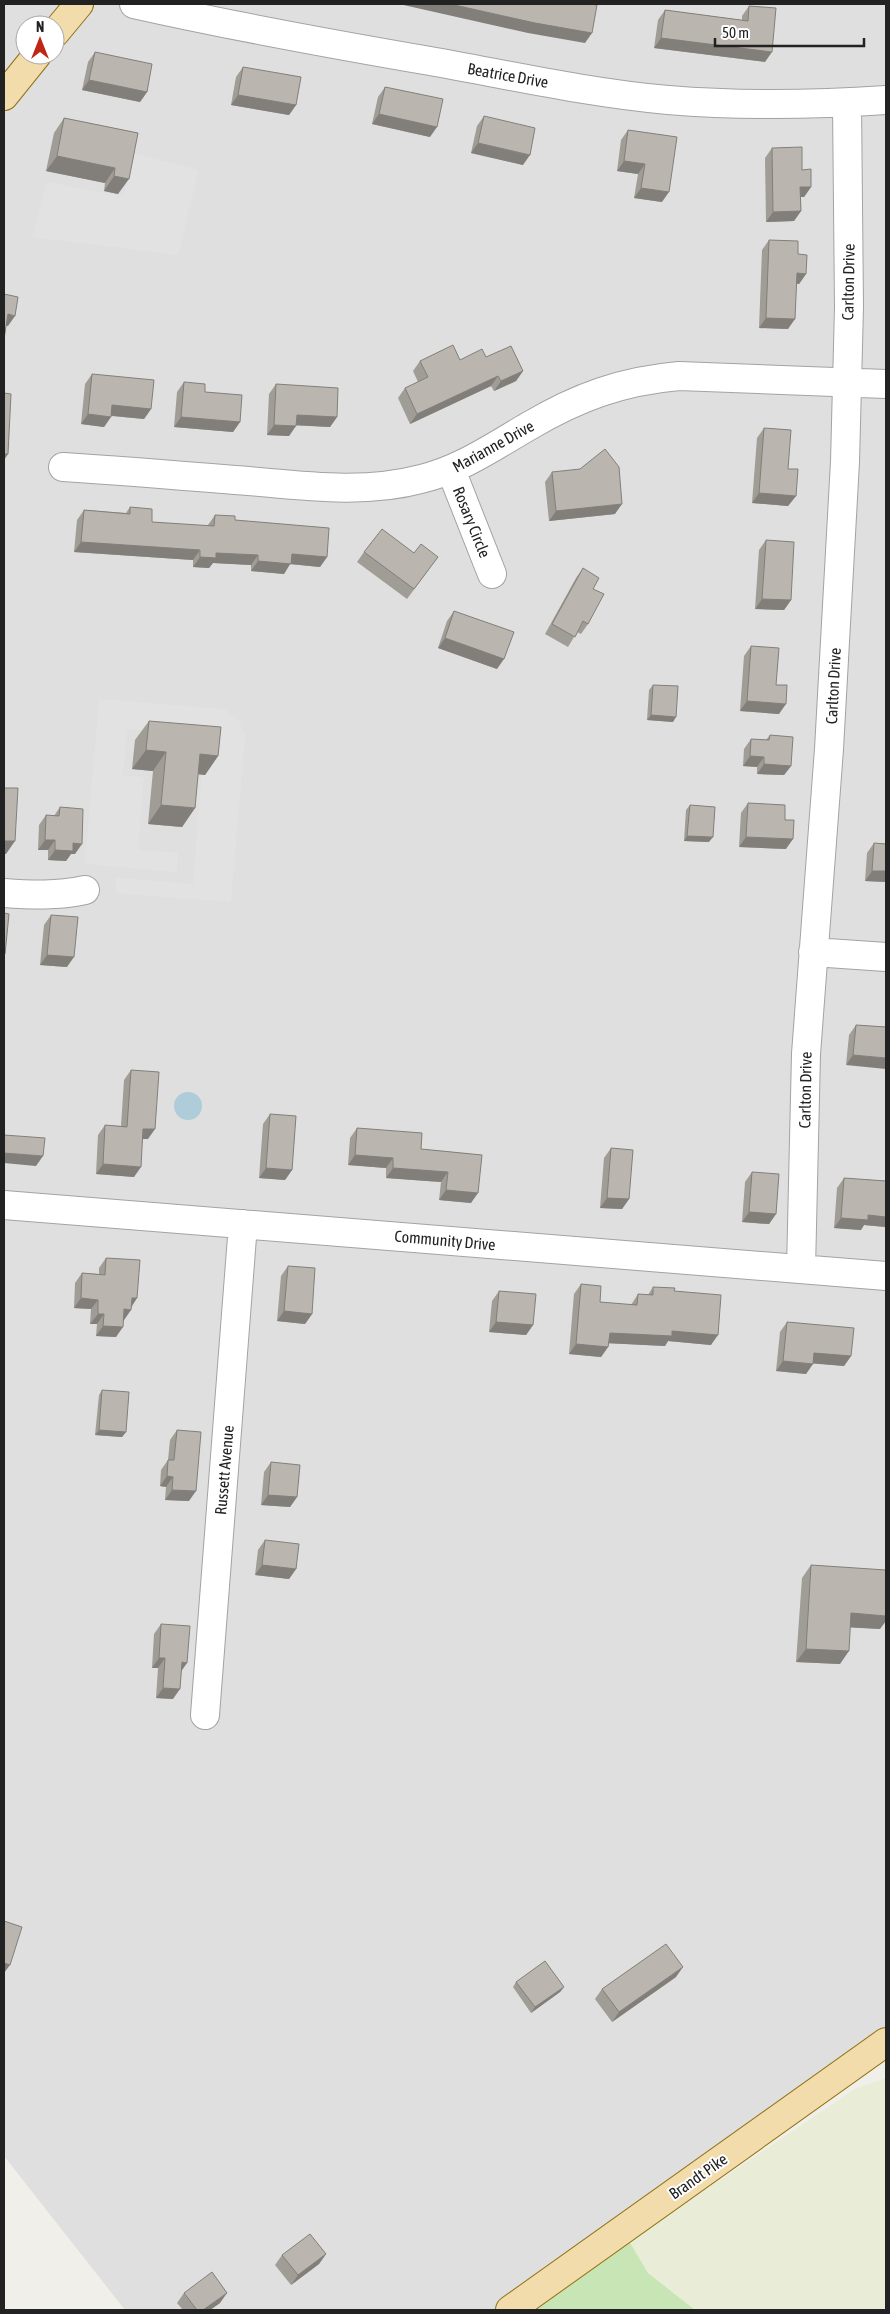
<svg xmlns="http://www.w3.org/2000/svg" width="890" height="2314" viewBox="0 0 890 2314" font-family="'Asap Condensed',sans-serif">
  <rect width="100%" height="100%" fill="#f1efea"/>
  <path fill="#e0dfdf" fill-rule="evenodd" d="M4,4H886V2043L512,2310H125L4,2156ZM25,25H55V55H25Z"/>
  <path fill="#e9edd7" d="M886,2078V2310H695L648,2273L629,2241L855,2089Z"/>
  <path fill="#c8e5b5" d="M629,2241L648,2273L695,2310H534Z"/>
  <path fill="#e2e2e2" d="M132,153L199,170L178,255L32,237L47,182L124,196Z
    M99,699L224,709L238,719L245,735L231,902L115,893L116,878L193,884L205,735L127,729L123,775L144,777L138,850L178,853L177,872L85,864Z"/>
  <path fill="#afccda" d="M174 1106a14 14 0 1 1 28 0a14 14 0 1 1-28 0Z"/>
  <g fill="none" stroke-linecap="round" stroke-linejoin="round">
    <g stroke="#a3a3a3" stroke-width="30">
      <path id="minor" d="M134,4C232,26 331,44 430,61C509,75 589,93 668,100C741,106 813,105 886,100
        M63,467C125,471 186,476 248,481C305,486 365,494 421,479C462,469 494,446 529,426C578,397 622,381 679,376L886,384
        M451,470L492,574
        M4,893C32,895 57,896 85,890
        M813,952L886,957
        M4,1205L886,1276
        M801,1269L806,1054L829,749L845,462L849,307L847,103
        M205,1715L243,1224"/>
    </g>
    <g stroke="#907210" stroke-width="30">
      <path id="major" d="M55,33L79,4
        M4,96L37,55
        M510,2310L886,2042"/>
    </g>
    <use href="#minor" stroke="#fff" stroke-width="28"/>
    <use href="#major" stroke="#f3dcac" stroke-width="28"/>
  </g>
  <path fill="#a09c96" d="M749,6L765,62L654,48L658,20L665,10L742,20V16Z
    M95,52L147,92L140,102L82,90L88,62Z
    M243,67L296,105L289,115L231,105L236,77Z
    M385,87L430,137L372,124L378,97Z
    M484,116L523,165L471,153L477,126Z
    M64,118L138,133L118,194L104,191L105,183L46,171L54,133Z
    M628,130L662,202L634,198L638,174L617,171L621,140Z
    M772,148L802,170L811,187L804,197H801V211L794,221L766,222L765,158Z
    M769,240L798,254L806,274L799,284L796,283L788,329L759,328L762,250Z
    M486,357L523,371L516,381L494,391L491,386L410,424L398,398L405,388L418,382L413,371L420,361L460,360Z
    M92,374L151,409L144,419L111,416L104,427L81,424L85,384Z
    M184,382L205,392L240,422L233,432L174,427L177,392Z
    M276,384L337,417L330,427L296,425L289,436L267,435L269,394Z
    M764,428L788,469L796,496L788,506L752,503L757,438Z
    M552,472L615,514L549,521L545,482Z
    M130,507L152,522L208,526V525L215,515L235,520L327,557L320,567L290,564L284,574L251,571V565L213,563L209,568L193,567V560L74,552L77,520L84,510L126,513Z
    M766,540L791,600L784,610L755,609L759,550Z
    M364,552L414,553L438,557L407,599L357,562Z
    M583,568L593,589L588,624L581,634L577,632L568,647L545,634L576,578Z
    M454,611L497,669L438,648L447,621Z
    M751,646L776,685L779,714L740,711L744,656Z
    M653,685L673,722L647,720L649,690Z
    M149,721L218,756L205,775L198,774L195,808L182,827L148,824L153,771L132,769L135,740Z
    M770,735L791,766L784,775L757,774V767L743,766L744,749L751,739L766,740Z
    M748,803L785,820L786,849L739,847L741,813Z
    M690,805L709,842L684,841L686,810Z
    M60,807L75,854H71L66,861L48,860V850H38L39,825L46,815L54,816Z
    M874,843L886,882L865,881L867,853Z
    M51,915L67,967L40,965L44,925Z
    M856,1025L886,1027L846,1065L849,1035Z
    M131,1070L148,1139H143L134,1177L96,1174L98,1135L105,1125L121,1126L124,1080Z
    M270,1114L292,1170L285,1180L259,1178L263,1124Z
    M357,1128L421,1149L482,1155L471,1203L439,1200L441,1182L386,1178V1168L348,1165L350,1138Z
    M611,1148L629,1199L622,1209L600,1208L604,1158Z
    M752,1172L776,1214L769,1224L742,1222L745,1182Z
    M844,1178L886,1181V1227L864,1225L861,1230L834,1228L837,1188Z
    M106,1258L137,1298L124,1320L116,1337L96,1336L97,1324H90L91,1309L74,1308L75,1283L82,1273L99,1274V1268Z
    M288,1266L312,1314L305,1324L277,1321L281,1276Z
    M581,1284L600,1302L631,1305L638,1294L648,1295L653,1287L674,1291L711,1345L668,1341L665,1346L609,1343L608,1347L601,1357L569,1354L574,1294Z
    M499,1291L533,1325L526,1335L489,1332L492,1301Z
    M787,1322L851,1356L844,1366L813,1363L806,1374L776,1371L780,1332Z
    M102,1390L126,1432L122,1437L95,1435L99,1395Z
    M177,1430L189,1501L165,1500L166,1487L160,1486L161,1470L168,1460L170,1440Z
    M271,1462L297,1497L290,1507L261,1505L264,1472Z
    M265,1540L296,1569L289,1579L255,1575L258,1550Z
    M811,1565L880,1629L850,1627L840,1664L796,1662L802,1578Z
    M161,1624L173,1699L156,1698L158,1668H152L154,1634Z
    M676,1977L612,2022L595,1999L602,1989Z
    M516,1982L564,1987L560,1992L531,2013L513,1987Z
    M326,2254L319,2264L291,2285L275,2265L282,2255Z
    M184,2293L220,2303L210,2310H183L177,2303Z"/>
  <path fill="#827f7a" d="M399,4H450L592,33L585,43L528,33Z
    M661,38L772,52L765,62L654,48Z
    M89,80L147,92L140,102L82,90Z
    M238,95L296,105L289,115L231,105Z
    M379,114L437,127L430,137L372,124Z
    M478,143L530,155L523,165L471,153Z
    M57,156L115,168L105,183L46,171Z
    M624,161L645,164L638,174L617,171Z
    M114,176L129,179L118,194L104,191Z
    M800,187H811L804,197H793Z
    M641,188L669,192L662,202L634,198Z
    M801,211L794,221L766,222L773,212Z
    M797,273L806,274L799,284L790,283Z
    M8,314L15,316L8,326L4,325Z
    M766,318L795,319L788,329L759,328Z
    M523,371L516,381L494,391L501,381Z
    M498,376L491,386L410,424L417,414Z
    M112,405L151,409L144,419L105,415Z
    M88,414L111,417L104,427L81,424Z
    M297,415L337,417L330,427L290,425Z
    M181,417L240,422L233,432L174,427Z
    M274,425L296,426L289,436L267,435Z
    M4,454H8L4,460Z
    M759,493L796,496L788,506L752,503Z
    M622,504L615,514L549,521L556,511Z
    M81,542L200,550L193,560L74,552Z
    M216,553L258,555L251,565L213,563L209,568L193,567L200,557Z
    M292,554L327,557L320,567L290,564L284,574L251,571L258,561Z
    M762,599L791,600L784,610L755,609Z
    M445,638L504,659L497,669L438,648Z
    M747,701L786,704L779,714L740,711Z
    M651,715L676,717L673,722L647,720Z
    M146,750L166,752L153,771L132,769Z
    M200,754L218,756L205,775L187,773Z
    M750,756L764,757L757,767L743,766Z
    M764,764L791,766L784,775L757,774Z
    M161,805L195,808L182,827L148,824Z
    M687,836L713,837L709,842L684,841Z
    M746,837L793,839L786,849L739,847Z
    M45,840H55L48,850H38Z
    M4,841H15L6,854H4Z
    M73,843L82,844L75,854H71L66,861L48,860L55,850Z
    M872,871H886V882L865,881Z
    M47,955L74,957L67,967L40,965Z
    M853,1055L886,1058V1069L846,1065Z
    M143,1129H155L148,1139H136Z
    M4,1153L43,1156L36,1166L4,1163Z
    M355,1155L393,1158L386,1168L348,1165Z
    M103,1164L141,1167L134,1177L96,1174Z
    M266,1168L292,1170L285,1180L259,1178Z
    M393,1168L448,1172L441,1182L386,1178Z
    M446,1190L478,1193L471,1203L439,1200Z
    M607,1198L629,1199L622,1209L600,1208Z
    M749,1212L776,1214L769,1224L742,1222Z
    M868,1215L886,1217V1227L864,1225L861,1230L834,1228L841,1218Z
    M81,1298L98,1300L91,1309L74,1308Z
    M132,1298H137L130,1308Z
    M124,1309L131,1310L124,1320Z
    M284,1311L312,1314L305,1324L277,1321Z
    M98,1314H104L97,1324H90Z
    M496,1322L533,1325L526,1335L489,1332Z
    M103,1326L123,1327L116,1337L96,1336Z
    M672,1331L718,1335L711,1345L668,1341L665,1346L603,1343L610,1333Z
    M576,1344L608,1347L601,1357L569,1354Z
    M814,1353L851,1356L844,1366L807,1363Z
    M783,1361L813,1364L806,1374L776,1371Z
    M99,1430L126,1432L122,1437L95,1435Z
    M167,1476L173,1477L166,1487L160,1486Z
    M172,1490L196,1491L189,1501L165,1500Z
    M268,1495L297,1497L290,1507L261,1505Z
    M262,1565L296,1569L289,1579L255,1575Z
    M851,1613L886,1616V1621L880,1629L842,1627Z
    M806,1649L849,1651L840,1664L796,1662Z
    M159,1658H165L158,1668H152Z
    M182,1662L187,1663L180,1673Z
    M163,1688L180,1689L173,1699L156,1698Z
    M4,1963L10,1965L4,1973Z
    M683,1967L676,1977L612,2022L619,2012Z
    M564,1987L560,1992L531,2013L535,2007Z
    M326,2254L319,2264L291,2285L298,2275Z
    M227,2293L220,2303L210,2310H203Z"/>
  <path fill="#bab5af" stroke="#827f7a" d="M450,4H590L597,5L592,33L535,23Z
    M749,6L776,8L772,52L661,38L665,10L748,21Z
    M95,52L152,64L147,92L89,80Z
    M243,67L301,77L296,105L238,95Z
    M385,87L443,99L437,127L379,114Z
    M484,116L535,128L530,155L478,143Z
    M64,118L138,133L129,179L114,176L115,168L57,156Z
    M628,130L677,137L669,192L641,188L645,164L624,161Z
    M802,147V170L811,169V187H800L801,211L773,212L772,148Z
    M769,240L798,241V254L807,255L806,274L797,273L795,319L766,318Z
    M4,294L18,297L15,316L8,314L4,339Z
    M453,345L460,360L482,349L486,357L511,346L523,371L501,381L498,376L417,414L405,388L428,377L420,361Z
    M92,374L154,380L151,409L112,405L111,417L88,414Z
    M184,382L205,384V392L242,395L240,422L181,417Z
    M276,384L338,388L337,417L297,415L296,426L274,425Z
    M4,393L11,394L8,454H4Z
    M764,428L791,430L788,469H798L796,496L759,493Z
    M605,449L619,467L622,504L556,511L552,472L580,469Z
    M130,507L152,509V522L214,526L215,515L235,516V520L329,528L327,557L292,554L291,564L258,561V555L216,553V558L200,557V550L81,542L84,510L130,514Z
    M382,529L414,553L421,544L438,557L414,589L364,552Z
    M766,540L794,542L791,600L762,599Z
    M583,568L599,578L593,589L604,594L588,624L583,621L575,637L552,624Z
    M454,611L514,632L504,659L445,638Z
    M751,646L779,648L776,685H787L786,704L747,701Z
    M653,685L678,686L676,717L651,715Z
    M149,721L221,727L218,756L200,754L195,808L161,805L166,752L146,750Z
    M770,735L793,737L791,766L764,764V757L750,756L751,739L769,740Z
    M4,788H18L15,841H4Z
    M748,803L785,805V820H794L793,839L746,837Z
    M690,805L715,807L713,837L687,836Z
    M60,807L83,809L82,844L73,843V851L55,850V840H45L46,815L59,816Z
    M874,843L886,844V871H872Z
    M4,913L9,914L5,954H4Z
    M51,915L78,917L74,957L47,955Z
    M856,1025L886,1027V1058L853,1055Z
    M131,1070L159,1072L155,1129H143L141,1167L103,1164L105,1125L127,1127Z
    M270,1114L296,1116L292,1170L266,1168Z
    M357,1128L422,1133L421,1149L482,1155L478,1193L446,1190L448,1172L393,1168V1158L355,1155Z
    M4,1135L45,1138L43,1156L4,1153Z
    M611,1148L633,1150L629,1199L607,1198Z
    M752,1172L779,1174L776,1214L749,1212Z
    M844,1178L886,1181V1217L868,1215V1220L841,1218Z
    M106,1258L140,1260L137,1298H132L131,1310L124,1309L123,1327L103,1326L104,1314H98V1300L81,1298L82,1273L105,1275Z
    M288,1266L315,1268L312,1314L284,1311Z
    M581,1284L601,1286L600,1302L637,1305L638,1294L653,1295V1287L675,1288L674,1291L721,1295L718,1335L672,1331V1336L610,1333L608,1347L576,1344Z
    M499,1291L536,1294L533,1325L496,1322Z
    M787,1322L854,1328L851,1356L814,1353L813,1364L783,1361Z
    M102,1390L129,1392L126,1432L99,1430Z
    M177,1430L201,1432L196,1491L172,1490L173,1477L167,1476L168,1460H174Z
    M271,1462L300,1465L297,1497L268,1495Z
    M265,1540L299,1544L296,1569L262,1565Z
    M811,1565L886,1570V1616L851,1613L849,1651L806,1649Z
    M161,1624L190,1626L187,1663L182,1662L180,1689L163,1688L165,1658H159Z
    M4,1921L22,1927L10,1965L4,1963Z
    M666,1944L683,1967L619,2012L602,1989Z
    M545,1961L564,1987L535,2007L516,1982Z
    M310,2234L326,2254L298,2275L282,2255Z
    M212,2272L227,2293L203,2310H197L184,2293Z"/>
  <g text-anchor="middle" stroke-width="4" stroke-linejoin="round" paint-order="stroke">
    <g font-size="16" fill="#222" stroke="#fff">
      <text transform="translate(508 75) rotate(10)" y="6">Beatrice Drive</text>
      <text transform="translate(848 282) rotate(-89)" y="6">Carlton Drive</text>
      <text transform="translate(493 446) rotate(-29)" y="6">Marianne Drive</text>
      <text transform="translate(472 522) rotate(68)" y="6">Rosary Circle</text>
      <text transform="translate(833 686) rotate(-87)" y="6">Carlton Drive</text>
      <text transform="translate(805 1090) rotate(-89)" y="6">Carlton Drive</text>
      <text transform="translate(445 1240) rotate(5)" y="6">Community Drive</text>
      <text transform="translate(224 1470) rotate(-85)" y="6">Russett Avenue</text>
      <text transform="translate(698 2176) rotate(-35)" y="6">Brandt Pike</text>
    </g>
  </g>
  <rect width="890" height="2314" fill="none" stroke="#222222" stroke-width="10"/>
  <g transform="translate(40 40)"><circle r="24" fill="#ffffff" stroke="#a7a7a7"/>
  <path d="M0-4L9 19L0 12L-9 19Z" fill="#bf2615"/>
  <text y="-8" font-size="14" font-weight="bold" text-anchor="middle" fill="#222222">N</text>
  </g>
  <path d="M715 38v8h149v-8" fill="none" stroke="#222222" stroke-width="2.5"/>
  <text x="722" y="38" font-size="15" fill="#222222" stroke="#ffffff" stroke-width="4" paint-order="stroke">50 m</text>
</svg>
